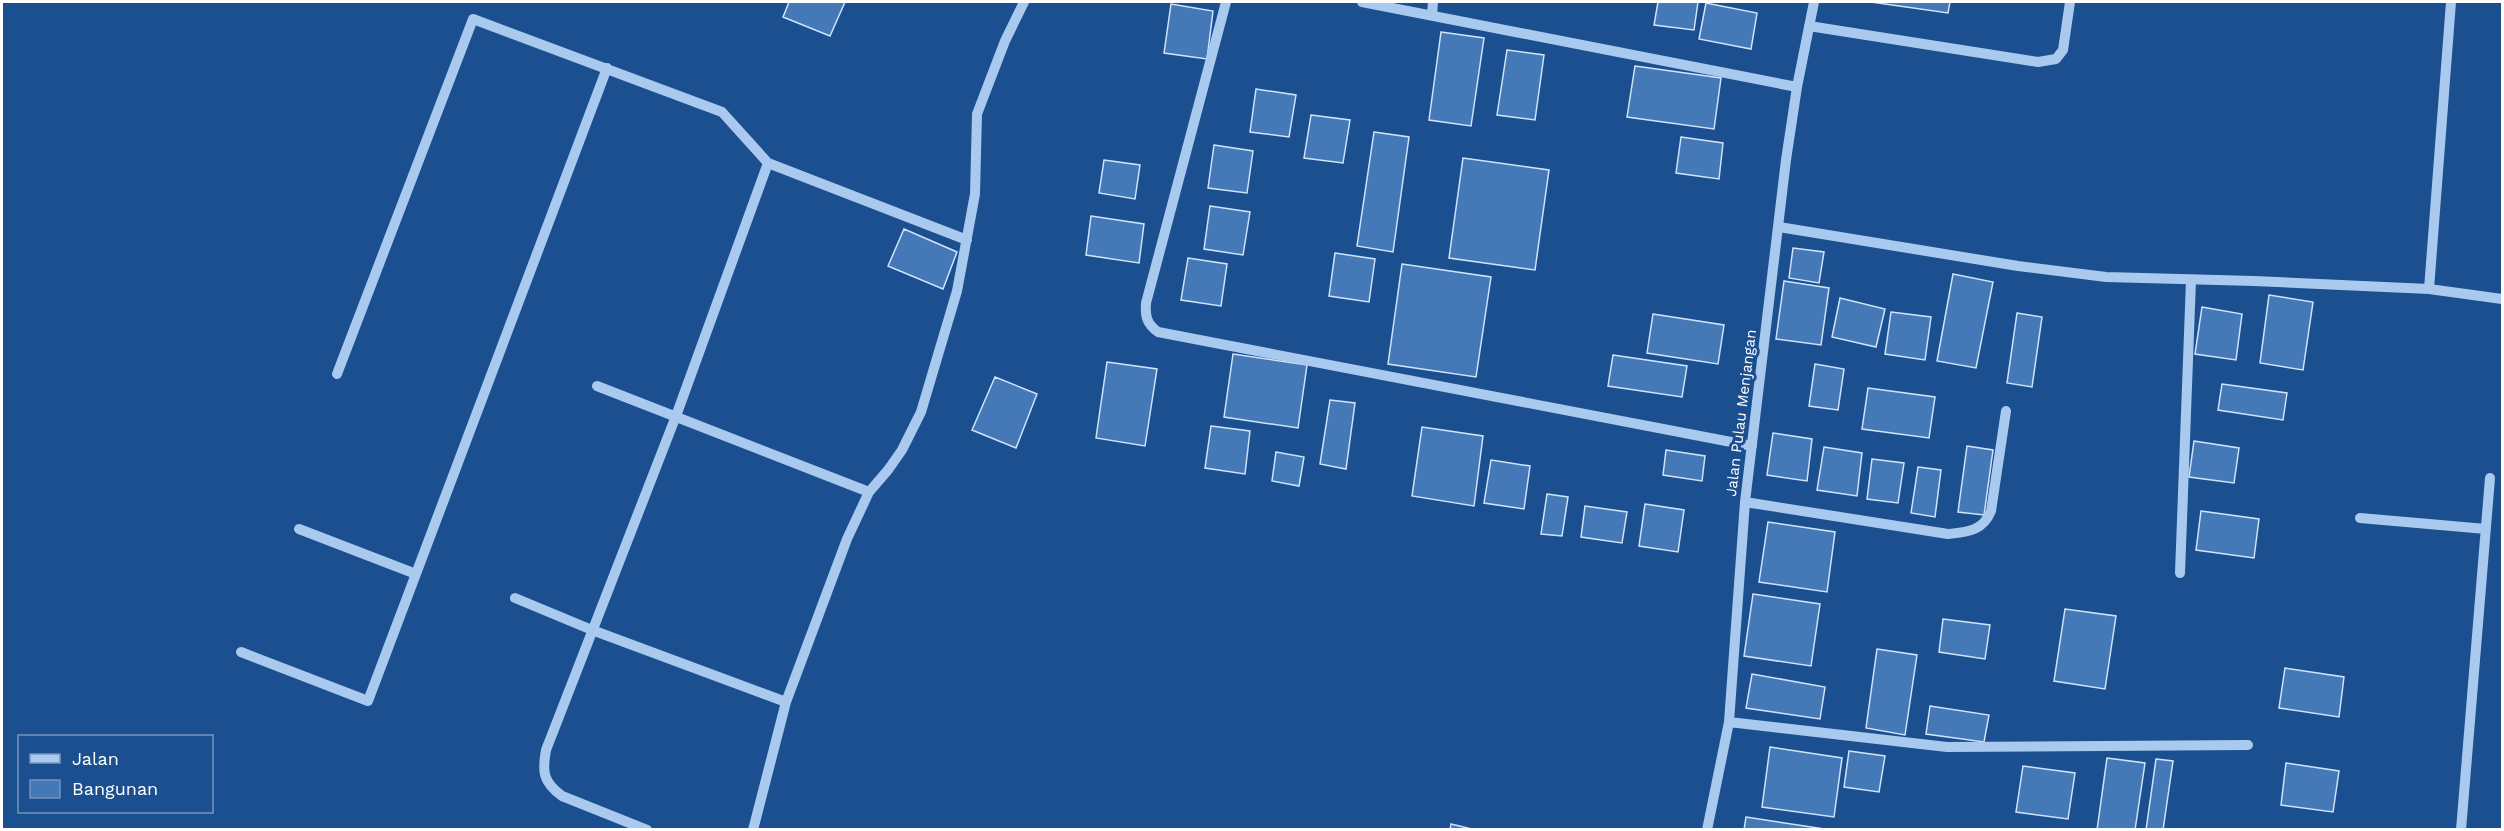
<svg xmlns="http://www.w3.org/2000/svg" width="2504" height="831" viewBox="0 0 2504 831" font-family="'Work Sans',sans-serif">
  <rect width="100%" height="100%" fill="#1b4f8f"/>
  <path fill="#4478b7" stroke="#cfe3fa" stroke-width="1.5" d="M789,2H845L830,36L783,17Z
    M1658,2H1698L1694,30L1654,25Z
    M1871,2H1950L1948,13Z
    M1706,3L1757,13L1751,49L1699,39Z
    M1171,4L1213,11L1207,59L1164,53Z
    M1441,32L1484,38L1471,126L1429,120Z
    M1507,50L1544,55L1535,120L1497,115Z
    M1635,66L1721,78L1714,129L1627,117Z
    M1256,89L1296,95L1289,137L1250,132Z
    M1311,115L1350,120L1343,163L1304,158Z
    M1374,132L1409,137L1393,252L1357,246Z
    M1681,137L1723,143L1719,179L1676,173Z
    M1214,145L1253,151L1247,193L1208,188Z
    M1463,158L1549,170L1535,270L1449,258Z
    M1104,160L1140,165L1135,199L1099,193Z
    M1210,206L1250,212L1243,255L1204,249Z
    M1091,216L1144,224L1139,263L1086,255Z
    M904,229L957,252L943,289L888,266Z
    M1793,248L1824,252L1819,283L1789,278Z
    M1335,253L1375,259L1369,302L1329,296Z
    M1188,258L1227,264L1221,306L1181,300Z
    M1402,264L1491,277L1476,377L1388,364Z
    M1953,274L1993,282L1976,368L1937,361Z
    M1784,281L1829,288L1821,345L1776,339Z
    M2269,295L2313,302L2303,370L2260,363Z
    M1840,298L1885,309L1876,347L1832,337Z
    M2202,307L2242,314L2236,360L2195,354Z
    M1891,312L1931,317L1925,360L1885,354Z
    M2017,313L2042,317L2032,387L2007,383Z
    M1653,314L1724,325L1718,364L1647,353Z
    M1233,354L1307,365L1298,428L1224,417Z
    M1613,355L1687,366L1682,397L1608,386Z
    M1107,362L1157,369L1145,446L1096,438Z
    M1815,364L1844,369L1838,410L1809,406Z
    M995,377L1037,394L1016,448L972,430Z
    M2222,384L2287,393L2283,420L2218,410Z
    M1868,388L1935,397L1929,438L1862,429Z
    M1330,400L1355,403L1346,469L1320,464Z
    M1211,426L1250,431L1245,474L1205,468Z
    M1422,427L1483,436L1474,506L1412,496Z
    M1773,433L1812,439L1807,481L1767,475Z
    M2194,441L2239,448L2234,483L2189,477Z
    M1967,446L1993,450L1984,515L1958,512Z
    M1824,447L1862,453L1857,496L1817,490Z
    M1666,450L1705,456L1702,481L1663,475Z
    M1276,452L1304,457L1299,486L1272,481Z
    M1872,459L1904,463L1898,503L1867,499Z
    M1491,460L1530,466L1524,509L1484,503Z
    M1918,467L1941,470L1935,517L1911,513Z
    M1547,494L1568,497L1562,536L1541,534Z
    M1645,504L1684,510L1678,552L1639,546Z
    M1585,506L1627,512L1622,543L1581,537Z
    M2201,511L2259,519L2254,558L2196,550Z
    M1768,522L1835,532L1827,592L1759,582Z
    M1753,594L1820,604L1811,666L1744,656Z
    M2065,609L2116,616L2105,689L2054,681Z
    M1943,619L1990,625L1985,659L1939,652Z
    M1877,649L1917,655L1905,735L1866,728Z
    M2285,668L2344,677L2339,717L2279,708Z
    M1752,674L1825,687L1820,719L1746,708Z
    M1930,706L1989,715L1984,742L1926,734Z
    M1770,747L1842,758L1834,817L1762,807Z
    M1849,751L1885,756L1879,792L1844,787Z
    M2107,758L2145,763L2135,830H2097Z
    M2156,759L2173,761L2163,830H2146Z
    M2286,763L2339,771L2333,812L2281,805Z
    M2023,766L2075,773L2068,819L2016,812Z
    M1746,817L1831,830H1744Z
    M1451,824L1476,830H1450Z"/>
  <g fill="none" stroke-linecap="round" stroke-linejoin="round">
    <path stroke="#a9c9ee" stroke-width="10" d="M1226,2L1146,303C1145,317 1147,324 1158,332L1752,446
      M1362,2L1797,87
      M1432,15L1433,2
      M1809,26L2038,62L2056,59L2063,50L2070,2
      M1779,227L2018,266L2106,277L2254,281L2429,289L2502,299
      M2429,289L2451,2
      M337,374L473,19L722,112L768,163L967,240
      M597,386L869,492
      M1745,502L1948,534C1968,532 1983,531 1991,511L2006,411
      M2360,518L2486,529
      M299,529L416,574
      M2180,573L2191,280
      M515,598L592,630L786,702
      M241,652L368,701L607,68
      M1729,722L1947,747L2248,745
      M647,830L562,796C543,782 542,772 546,750L676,416L768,163
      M753,830L786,702L847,539L869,492L888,470L902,450L921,412L957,291L975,194L977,114L1005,41L1024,2
      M1707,830L1729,722L1745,502L1786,160L1797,87L1814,2
      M2461,830L2490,478"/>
  </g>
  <g text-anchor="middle" stroke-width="6" stroke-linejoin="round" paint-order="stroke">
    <g font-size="15" fill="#fff" stroke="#1b4f8f">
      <text transform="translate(1741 413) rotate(-83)" y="5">Jalan Pulau Menjangan</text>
    </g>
  </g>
  <rect width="2504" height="831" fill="none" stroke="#ffffff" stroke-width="6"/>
  <rect x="18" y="735" width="195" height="78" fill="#1b4f8f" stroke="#7695bc" stroke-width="1.5"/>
  <rect x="30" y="754" width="30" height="9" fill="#a9c9ee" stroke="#7695bc" stroke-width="1.5"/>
  <text x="72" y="765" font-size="18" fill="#ffffff">Jalan</text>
  <rect x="30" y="780" width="30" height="18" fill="#4478b7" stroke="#7695bc" stroke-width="1.5"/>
  <text x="72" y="795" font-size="18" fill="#ffffff">Bangunan</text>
</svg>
